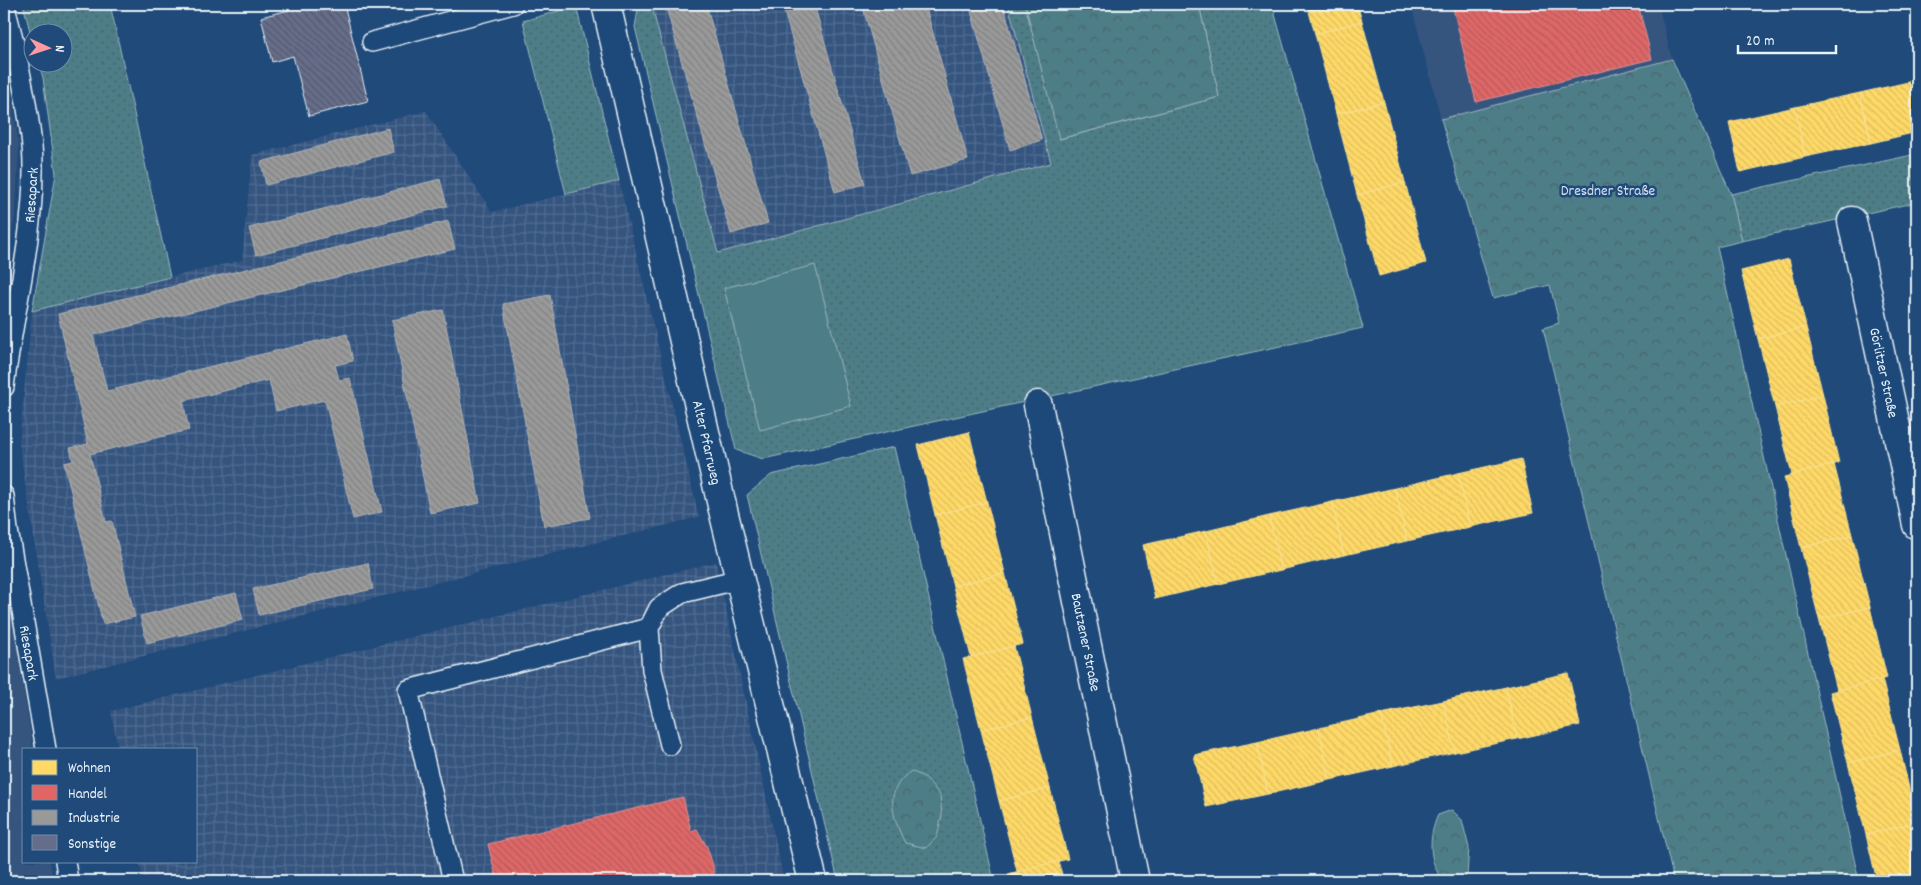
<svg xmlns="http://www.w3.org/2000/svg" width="1921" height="885" viewBox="0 0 1921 885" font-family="Dekko,sans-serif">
  <defs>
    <pattern id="industrial-grid" width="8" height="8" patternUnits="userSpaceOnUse" patternTransform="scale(1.25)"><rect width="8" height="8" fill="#34547f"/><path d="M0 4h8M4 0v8" fill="none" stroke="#516d92"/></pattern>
    <pattern id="grass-dots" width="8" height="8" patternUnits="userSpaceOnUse" patternTransform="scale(1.25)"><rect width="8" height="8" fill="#4e7d87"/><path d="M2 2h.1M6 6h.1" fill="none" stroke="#4a656c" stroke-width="1.8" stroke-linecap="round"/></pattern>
    <pattern id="park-crowns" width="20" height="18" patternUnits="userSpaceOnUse" patternTransform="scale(1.25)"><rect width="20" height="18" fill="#4e7d87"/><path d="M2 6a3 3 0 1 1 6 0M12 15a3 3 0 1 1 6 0" fill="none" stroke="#4a656c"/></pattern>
    <pattern id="homes-back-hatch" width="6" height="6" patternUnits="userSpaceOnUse" patternTransform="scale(1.25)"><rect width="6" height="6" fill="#ffd966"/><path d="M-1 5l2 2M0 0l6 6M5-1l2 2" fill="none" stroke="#dabc60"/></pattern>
    <pattern id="shops-back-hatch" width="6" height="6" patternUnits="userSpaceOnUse" patternTransform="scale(1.25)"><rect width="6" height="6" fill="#e06666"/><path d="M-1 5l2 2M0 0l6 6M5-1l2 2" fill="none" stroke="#b25d5e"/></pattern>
    <pattern id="industry-back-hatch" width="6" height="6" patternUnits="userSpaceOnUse" patternTransform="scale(1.25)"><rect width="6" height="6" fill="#999"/><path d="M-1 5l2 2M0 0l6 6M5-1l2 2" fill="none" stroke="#808181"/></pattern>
    <pattern id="building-back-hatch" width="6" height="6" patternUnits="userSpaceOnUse" patternTransform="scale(1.25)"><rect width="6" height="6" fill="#666d8b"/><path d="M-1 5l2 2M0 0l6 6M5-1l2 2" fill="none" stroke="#545967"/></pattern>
  </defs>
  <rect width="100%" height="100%" fill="#1f4a7a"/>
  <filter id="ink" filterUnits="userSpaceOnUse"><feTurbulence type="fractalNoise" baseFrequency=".02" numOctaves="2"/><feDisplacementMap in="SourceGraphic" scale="10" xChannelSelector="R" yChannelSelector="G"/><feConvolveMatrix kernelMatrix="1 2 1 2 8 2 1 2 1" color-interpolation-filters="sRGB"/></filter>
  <g filter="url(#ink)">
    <path fill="#34547f" d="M1411,4H1658L1672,59L1441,119Z
      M4,60L19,143L16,209L4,281Z
      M4,565L33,749H24V861H50L53,881H4Z"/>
    <path fill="url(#industrial-grid)" d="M651,4H1008L1051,163L718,253Z
      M426,111L492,212L619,181L699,517L56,678L19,444L32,311L242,260L252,155Z
      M716,562L784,881H143L139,861H196V749H118L111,711Z"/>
    <path fill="url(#grass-dots)" stroke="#9bb7c0" d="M23,4H110L170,277L32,311L56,174L43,78L39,63L62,62V32H32V39Z
      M639,4H651L718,253L1051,163L1008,4H1025L1060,139L1219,97L1199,4H1272L1363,328L763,459L736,450L635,27Z
      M576,6L619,181L566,194L523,21Z
      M1917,154V202L1742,241L1731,194Z
      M894,447L994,881H838L747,495L771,475Z"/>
    <path fill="url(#park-crowns)" stroke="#9bb7c0" d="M1025,4H1199L1219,97L1059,139Z
      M1672,59L1731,194L1742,241L1717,247L1859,881H1674L1543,328L1559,323L1550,285L1493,298L1441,119Z
      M911,771L926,778L940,795L942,815L937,837L926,848L905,843C892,816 883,791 911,771Z
      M1452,810L1462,820L1469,848L1467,875L1461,881H1443C1428,861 1428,837 1438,815Z"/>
    <path fill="#4e7d87" stroke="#9bb7c0" d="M815,265L851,406L760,430L724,288Z"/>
    <path fill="url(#homes-back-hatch)" stroke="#f8e092" d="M1307,4H1357L1362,21L1315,34Z
      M1362,21L1384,102L1336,114L1315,34Z
      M1917,80V132L1871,143L1860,93Z
      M1860,93L1871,143L1805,157L1795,107Z
      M1384,102L1405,182L1357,195L1336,114Z
      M1795,107L1805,157L1740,172L1729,122Z
      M1405,182L1426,263L1379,276L1357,195Z
      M1789,259L1806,327L1758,339L1741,271Z
      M1806,327L1823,395L1775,407L1758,339Z
      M1823,395L1839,463L1792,475L1775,407Z
      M969,432L987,502L935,515L918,445Z
      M1521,459L1533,513L1470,527L1458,473Z
      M1834,464L1852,535L1801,548L1784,477Z
      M1458,473L1470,527L1407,541L1395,488Z
      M1395,488L1407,541L1344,555L1332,502Z
      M987,502L1005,573L953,586L935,515Z
      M1332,502L1344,555L1281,570L1269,516Z
      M1269,516L1281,570L1218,584L1206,531Z
      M1206,531L1218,584L1155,599L1143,545Z
      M1852,535L1870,607L1819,619L1801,548Z
      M1005,573L1023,644L971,657L953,586Z
      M1870,607L1887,678L1837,690L1819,619Z
      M1014,646L1032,717L981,730L963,659Z
      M1568,673L1580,725L1517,739L1506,687Z
      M1882,679L1900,750L1848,763L1830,692Z
      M1506,687L1517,739L1455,752L1443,701Z
      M1443,701L1455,752L1393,766L1381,714Z
      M1381,714L1393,766L1330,780L1319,728Z
      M1032,717L1050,788L999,801L981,730Z
      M1319,728L1330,780L1268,794L1257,742Z
      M1257,742L1268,794L1206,807L1194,755Z
      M1900,750L1917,822L1866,835L1848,763Z
      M1050,788L1068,859L1017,871L999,801Z
      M1917,822V881H1877L1866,835Z
      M1058,861L1064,881H1010L1008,874Z"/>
    <path fill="url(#shops-back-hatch)" stroke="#e29092" d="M1452,4H1638L1652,59L1476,102Z
      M683,797L691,831L697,829L707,847L713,865L714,881H521L520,876L497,881L488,844Z"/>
    <path fill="url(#industry-back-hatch)" stroke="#b1b3b6" d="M665,4H706L768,223L731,234Z
      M782,4H814L865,184L835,192Z
      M862,4H925L968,160L910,176Z
      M969,4H1003L1042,140L1010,150Z
      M388,128L394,152L266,185L261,162Z
      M440,179L447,206L256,255L249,228Z
      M448,221L455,249L93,335L107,391L347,334L353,361L335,365L339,380L350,378L382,512L353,519L325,400L276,411L269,380L183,401L189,430L90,454L106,522L112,521L135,617L103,624L64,463L73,461L70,448L88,444L58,314Z
      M550,295L590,518L544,526L503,304Z
      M443,310L480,503L430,513L392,320Z
      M368,563L373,589L259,615L253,589Z
      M236,593L243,620L147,643L140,616Z"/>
    <path fill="url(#building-back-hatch)" stroke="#e8f1f8" d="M288,4H344L368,101L309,116L293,56L272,62L261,17L289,10Z"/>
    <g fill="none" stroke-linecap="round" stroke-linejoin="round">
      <g stroke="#e8f1f8" stroke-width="22">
        <g id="lane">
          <path d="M4,4C13,35 19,65 25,97C29,120 33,142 33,165C34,237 13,316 4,387"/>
          <path d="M372,42L513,4"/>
          <path id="s1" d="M4,496L8,530L46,749"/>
          <path d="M670,745L652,670L649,628L659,608L682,593L740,579"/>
          <path d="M65,861L68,881"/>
          <path d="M453,881L408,690L649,628"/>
        </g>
      </g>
      <g stroke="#e8f1f8" stroke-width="31">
        <g id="street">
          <path id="s2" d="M606,4L723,510L813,881"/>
          <path id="s3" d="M1852,221L1917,525"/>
          <path id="s4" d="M1038,405L1135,881"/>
        </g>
      </g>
      <use href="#lane" stroke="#1f4a7a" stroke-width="19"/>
      <use href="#street" stroke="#1f4a7a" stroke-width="28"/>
    </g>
  </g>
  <g text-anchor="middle" stroke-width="5" stroke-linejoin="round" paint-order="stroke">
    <g font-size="15" fill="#d1e0e7" stroke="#1f4a7a">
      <text x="1608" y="195">Dresdner Straße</text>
    </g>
    <g font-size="15" fill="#e8f1f8" stroke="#1f4a7a">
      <text transform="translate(31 195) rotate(-86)" y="5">Riesapark</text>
      <text dy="5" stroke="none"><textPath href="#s3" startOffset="155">Görlitzer Straße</textPath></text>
      <text dy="5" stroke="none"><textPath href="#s2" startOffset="450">Alter Pfarrweg</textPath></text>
      <text dy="5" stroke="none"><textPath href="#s4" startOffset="242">Bautzener Straße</textPath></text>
      <text dy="5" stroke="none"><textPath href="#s1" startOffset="159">Riesapark</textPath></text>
    </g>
  </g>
  <rect width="1921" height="885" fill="none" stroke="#1f4a7a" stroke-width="20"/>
  <rect x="10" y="10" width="1901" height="865" fill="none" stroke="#e8f1f8" stroke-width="2" filter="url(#ink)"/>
  <rect x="22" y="748" width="175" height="115" fill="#1f4a7a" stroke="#6f8dac"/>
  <rect x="32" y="760" width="25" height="15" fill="#ffd966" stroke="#6f8dac"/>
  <text x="68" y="772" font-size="15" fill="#e8f1f8">Wohnen</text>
  <rect x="32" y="785" width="25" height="15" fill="#e06666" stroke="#6f8dac"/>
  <text x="68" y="798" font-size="15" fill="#e8f1f8">Handel</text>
  <rect x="32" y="810" width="25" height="15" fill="#999999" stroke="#6f8dac"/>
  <text x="68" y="822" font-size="15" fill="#e8f1f8">Industrie</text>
  <rect x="32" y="835" width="25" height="15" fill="#666d8b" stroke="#6f8dac"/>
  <text x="68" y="848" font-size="15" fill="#e8f1f8">Sonstige</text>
  <g transform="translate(48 48) rotate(93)"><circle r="24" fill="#1f4a7a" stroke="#6f8dac"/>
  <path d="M0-4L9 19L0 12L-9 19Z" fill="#ff9aa2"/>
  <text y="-8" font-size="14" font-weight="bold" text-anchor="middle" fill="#e8f1f8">N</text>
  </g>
  <path d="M1738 45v8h98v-8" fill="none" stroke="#e8f1f8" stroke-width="2.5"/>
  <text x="1746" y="45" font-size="15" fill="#e8f1f8" stroke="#1f4a7a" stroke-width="4" paint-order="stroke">20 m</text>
</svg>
